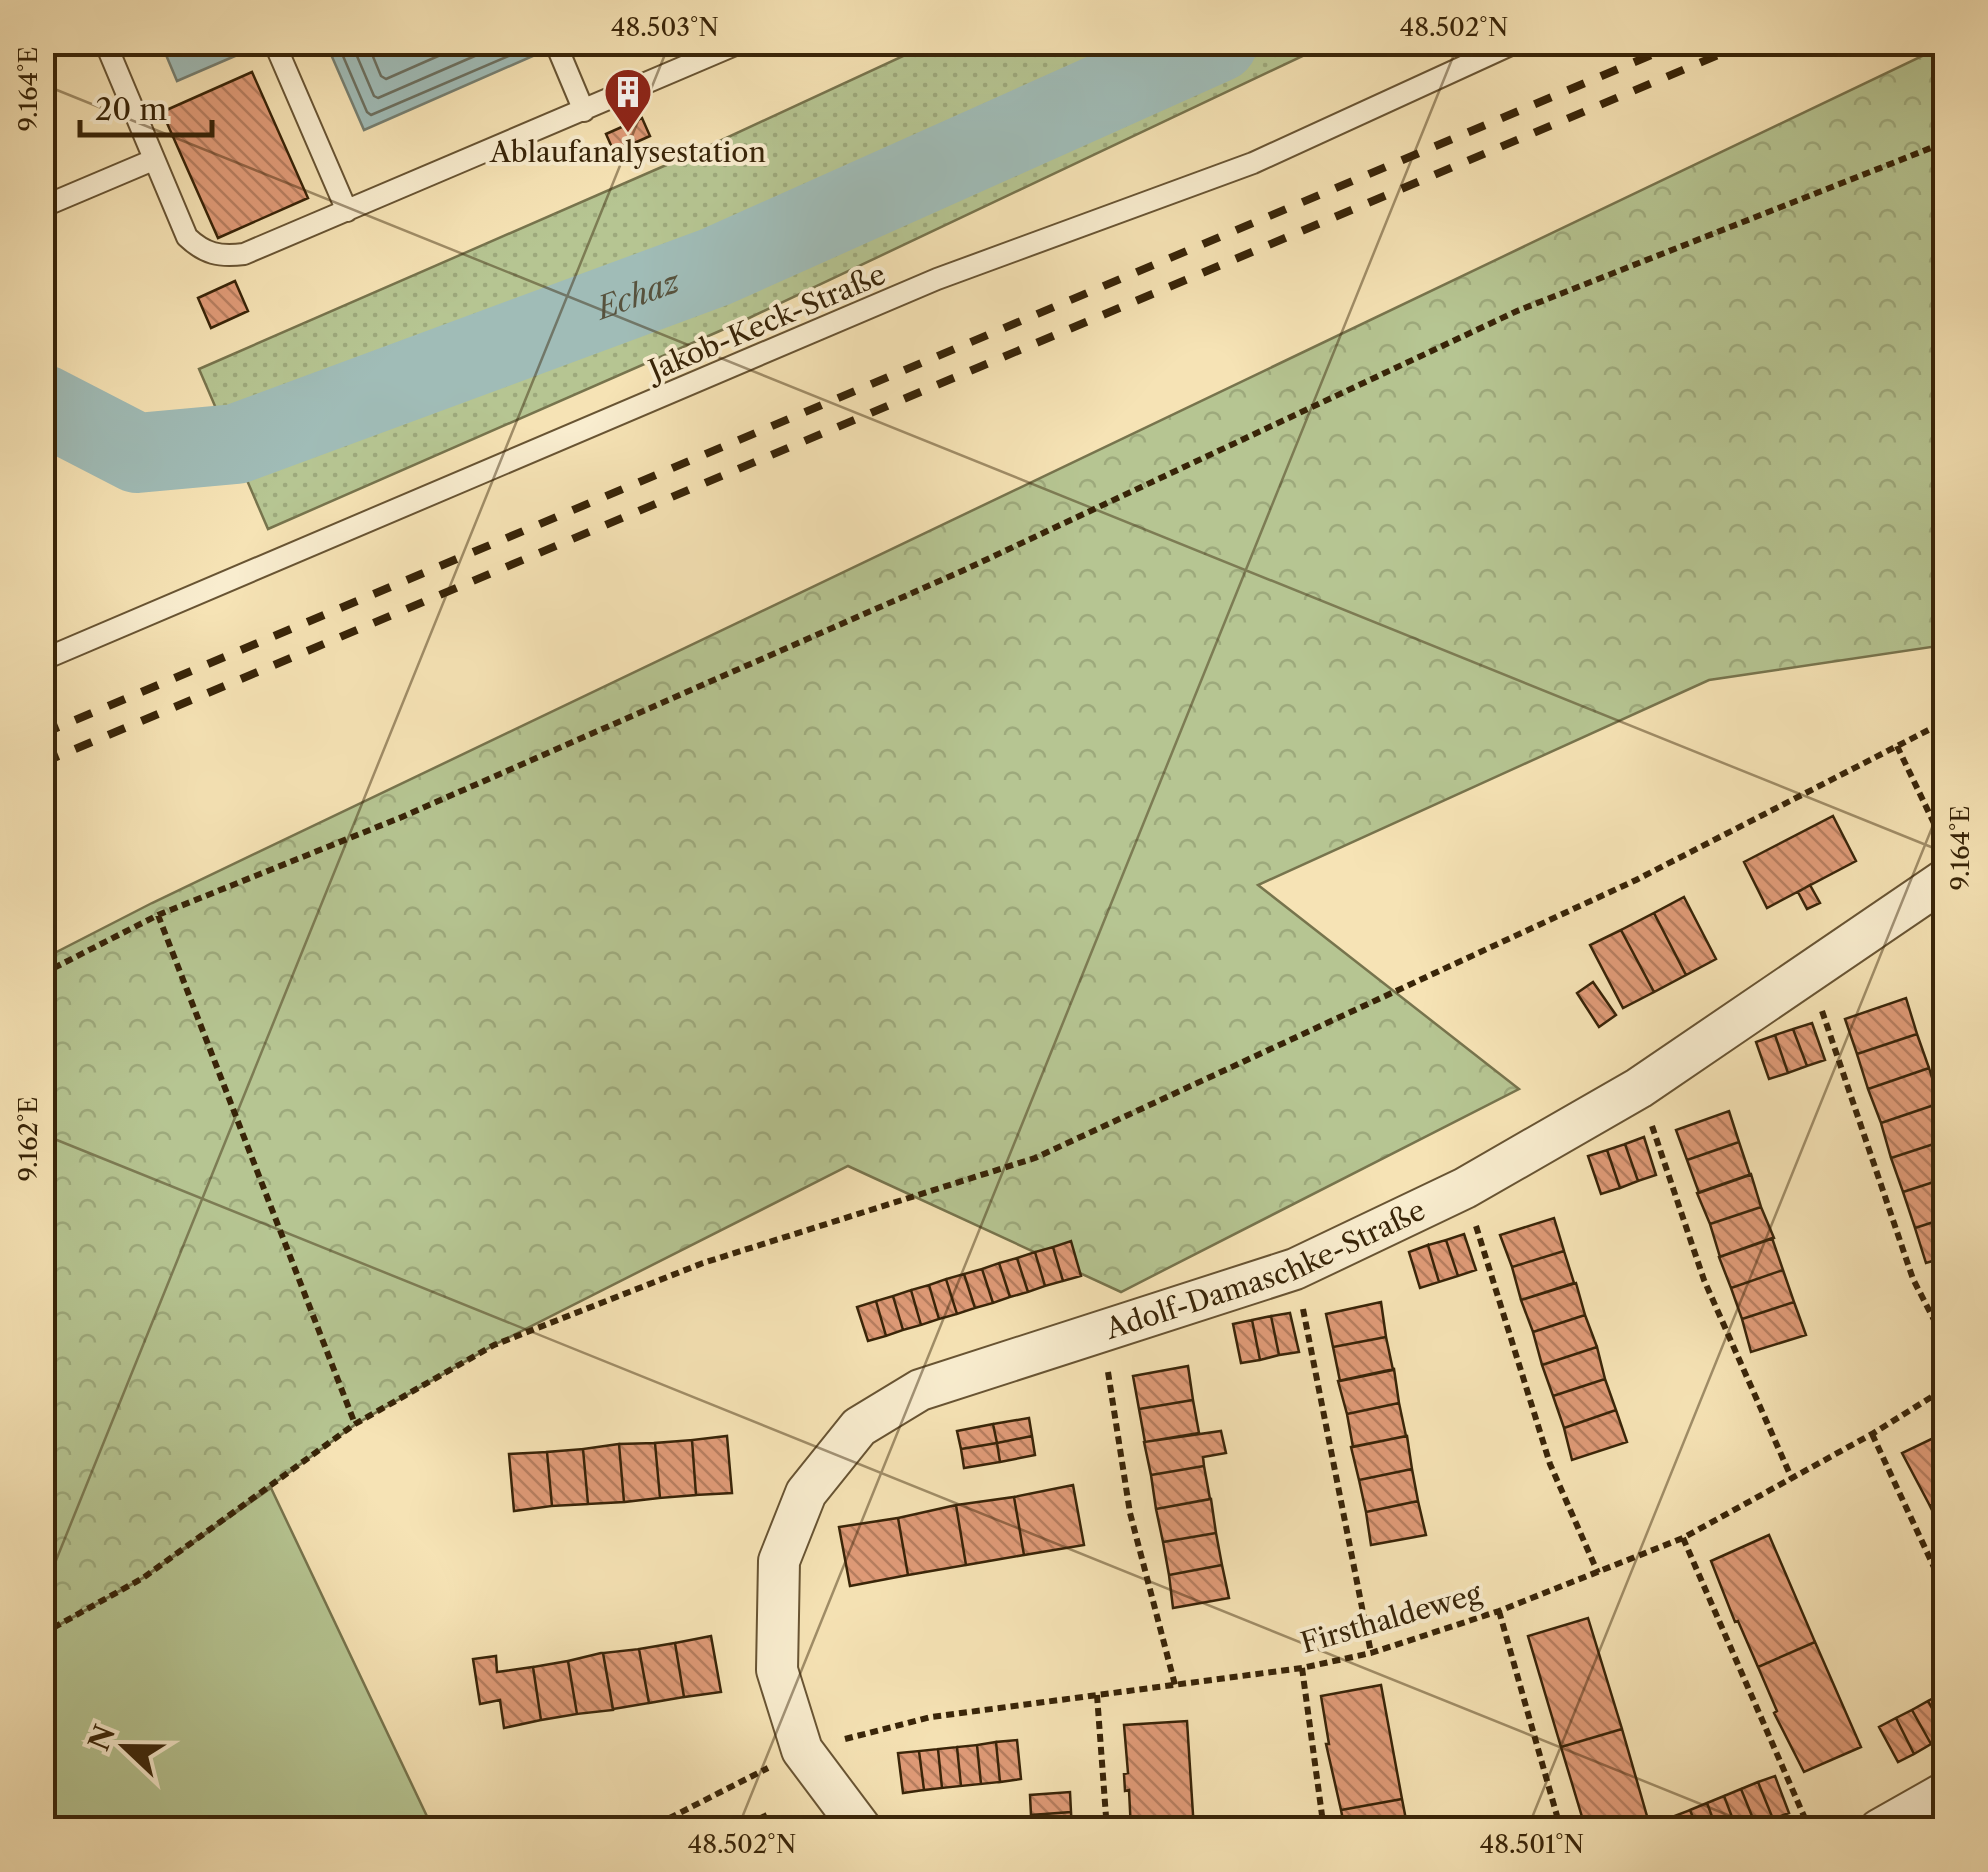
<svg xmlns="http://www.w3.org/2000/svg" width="1988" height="1872" viewBox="0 0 1988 1872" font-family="'Libre Caslon Text',serif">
  <defs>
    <pattern id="grass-dots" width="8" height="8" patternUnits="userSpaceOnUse" patternTransform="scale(2.5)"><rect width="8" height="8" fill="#b6c592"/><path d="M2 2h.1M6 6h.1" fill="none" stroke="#9da97c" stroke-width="1.8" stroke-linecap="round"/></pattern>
    <pattern id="forest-crowns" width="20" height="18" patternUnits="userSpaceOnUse" patternTransform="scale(2.5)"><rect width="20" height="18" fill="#b6c592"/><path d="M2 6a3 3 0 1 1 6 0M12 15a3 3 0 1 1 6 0" fill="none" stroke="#9da97c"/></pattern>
    <pattern id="building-back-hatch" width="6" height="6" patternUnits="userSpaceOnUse" patternTransform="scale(2.5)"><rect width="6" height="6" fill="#e09b78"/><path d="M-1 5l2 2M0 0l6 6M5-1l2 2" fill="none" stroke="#b77e60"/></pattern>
  </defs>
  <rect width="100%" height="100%" fill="#f6e3b5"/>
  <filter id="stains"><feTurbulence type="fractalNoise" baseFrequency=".002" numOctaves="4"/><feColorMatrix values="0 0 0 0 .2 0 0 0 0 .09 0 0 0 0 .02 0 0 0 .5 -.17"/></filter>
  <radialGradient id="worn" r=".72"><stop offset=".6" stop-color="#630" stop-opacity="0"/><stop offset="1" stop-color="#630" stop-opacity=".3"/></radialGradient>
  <path fill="url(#grass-dots)" stroke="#77744d" stroke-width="2.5" d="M931,43H1330L747,319L268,529L199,369L696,152Z"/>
  <path fill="url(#forest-crowns)" stroke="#77744d" stroke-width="2.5" d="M1945,45V645L1709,680L1258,885L1519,1089L1121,1292L848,1166L494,1345L356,1424L143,1578L43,1634V959L152,903Z"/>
  <path fill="#b6c592" stroke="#77744d" stroke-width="2.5" d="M271,1488L433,1829H43V1634L143,1578Z"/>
  <path fill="#a0bcb7" stroke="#767f71" stroke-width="2.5" d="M161,43H238L242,53L177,81Z
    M326,43H530L535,55L364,130Z"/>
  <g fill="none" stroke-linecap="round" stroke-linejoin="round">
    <path stroke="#6c7060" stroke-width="2.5" d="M337,42L367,112L371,115L518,52L521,42
      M351,42L374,96L378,98L507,42
      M367,42L381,76L386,79L470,42"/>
    <path stroke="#a0bcb7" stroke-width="80" id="s1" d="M42,404L137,453L236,444L715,267L1218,42"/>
  </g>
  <path fill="url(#building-back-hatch)" stroke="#382408" stroke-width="2.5" d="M252,72L308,198L218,238L162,112Z
    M642,118L650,136L614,152L606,134Z
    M235,281L248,311L211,328L198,298Z
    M1833,816L1856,861L1767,908L1744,862Z
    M1810,885L1820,903L1807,909L1798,892Z
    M1684,897L1716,959L1686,975L1654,913Z
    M1654,913L1686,975L1654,992L1621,930Z
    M1621,930L1654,992L1623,1008L1590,945Z
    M1593,982L1616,1015L1599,1027L1577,993Z
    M1906,998L1917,1034L1857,1054L1845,1019Z
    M1812,1023L1825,1060L1807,1066L1793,1029Z
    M1793,1029L1807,1066L1788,1073L1775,1035Z
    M1917,1034L1929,1068L1868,1089L1857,1054Z
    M1775,1035L1788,1073L1769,1079L1756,1042Z
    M1929,1068L1940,1103L1881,1123L1868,1089Z
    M1940,1103L1946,1120V1140L1891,1158L1881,1123Z
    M1729,1111L1739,1142L1687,1160L1676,1130Z
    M1644,1137L1656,1175L1638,1181L1625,1144Z
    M1946,1140V1178L1903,1192L1891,1158Z
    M1739,1142L1750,1175L1699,1193L1687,1160Z
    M1625,1144L1638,1181L1620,1188L1607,1150Z
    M1607,1150L1620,1188L1601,1194L1588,1156Z
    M1751,1174L1761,1207L1710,1224L1697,1193Z
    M1946,1178V1218L1915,1228L1903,1192Z
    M1761,1207L1774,1238L1720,1257L1710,1224Z
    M1554,1218L1564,1251L1512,1267L1500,1235Z
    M1946,1218V1257L1926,1263L1915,1228Z
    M1464,1234L1476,1270L1458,1276L1446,1240Z
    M1772,1238L1783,1270L1731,1288L1719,1257Z
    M1446,1240L1458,1276L1439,1282L1428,1245Z
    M1071,1241L1081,1276L1063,1281L1053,1247Z
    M1428,1245L1439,1282L1420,1288L1409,1252Z
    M1053,1247L1063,1281L1045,1286L1035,1252Z
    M1564,1251L1574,1283L1521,1300L1512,1267Z
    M1035,1252L1045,1286L1028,1292L1017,1258Z
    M1017,1258L1028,1292L1010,1297L999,1263Z
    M999,1263L1010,1297L993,1303L982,1269Z
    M982,1269L993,1303L975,1308L964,1274Z
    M1783,1270L1794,1302L1742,1319L1731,1288Z
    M964,1274L975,1308L957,1314L946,1279Z
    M946,1279L957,1314L939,1319L929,1285Z
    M1576,1283L1585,1315L1533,1332L1521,1300Z
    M929,1285L939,1319L921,1325L911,1290Z
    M911,1290L921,1325L903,1330L893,1296Z
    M893,1296L903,1330L886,1336L876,1301Z
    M876,1301L886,1336L868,1341L857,1307Z
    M1381,1302L1386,1337L1333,1347L1326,1314Z
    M1794,1302L1806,1335L1751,1352L1742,1319Z
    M1290,1313L1299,1352L1279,1355L1271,1316Z
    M1585,1315L1597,1347L1542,1365L1533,1332Z
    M1271,1316L1279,1355L1260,1360L1252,1320Z
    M1252,1320L1260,1360L1241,1363L1233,1324Z
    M1386,1337L1393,1370L1340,1381L1333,1347Z
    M1597,1347L1605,1379L1553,1396L1542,1365Z
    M1188,1366L1193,1400L1139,1409L1133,1376Z
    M1394,1369L1399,1403L1347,1414L1338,1381Z
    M1605,1379L1616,1410L1564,1428L1553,1396Z
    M1193,1400L1199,1433L1145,1442L1139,1409Z
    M1399,1403L1406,1436L1353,1447L1347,1414Z
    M1616,1410L1627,1442L1572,1460L1564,1428Z
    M1029,1418L1032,1436L997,1443L993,1424Z
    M993,1424L997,1443L961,1449L957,1431Z
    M1221,1431L1226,1453L1203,1457L1204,1466L1151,1475L1144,1442Z
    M1946,1432V1499L1930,1506L1902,1453Z
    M727,1436L732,1493L696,1495L692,1440Z
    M1032,1436L1035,1455L1000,1462L997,1443Z
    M1407,1436L1412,1469L1359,1480L1351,1447Z
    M692,1440L696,1495L660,1498L655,1443Z
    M655,1443L660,1498L624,1502L619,1444Z
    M997,1443L1000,1462L964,1468L961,1449Z
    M619,1444L624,1502L588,1504L583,1449Z
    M583,1449L588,1504L552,1506L547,1452Z
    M547,1452L552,1506L514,1511L509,1454Z
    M1204,1466L1210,1499L1156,1509L1151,1475Z
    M1412,1469L1418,1501L1366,1512L1359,1480Z
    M1073,1485L1084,1545L1024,1555L1014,1497Z
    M1014,1497L1024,1555L966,1565L956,1505Z
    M1211,1499L1216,1533L1163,1542L1156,1509Z
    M1946,1499V1538L1930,1506Z
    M1418,1501L1426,1535L1371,1545L1366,1512Z
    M956,1505L966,1565L908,1575L898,1518Z
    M898,1518L908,1575L850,1586L839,1527Z
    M1216,1533L1222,1565L1169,1575L1163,1542Z
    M1769,1535L1815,1642L1758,1667L1738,1621L1735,1622L1711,1561Z
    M1222,1565L1229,1598L1173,1608L1169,1575Z
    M1588,1618L1622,1729L1561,1747L1528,1636Z
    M711,1636L721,1692L684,1697L675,1643Z
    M1815,1642L1861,1747L1804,1772L1774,1713L1777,1711L1758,1667Z
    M675,1643L684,1697L649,1703L639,1649Z
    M639,1649L649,1703L613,1709L603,1653Z
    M601,1653H603L613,1710L577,1714L568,1661Z
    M496,1656L497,1672L533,1667L541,1720L504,1728L500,1700L480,1704L473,1659Z
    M568,1661L577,1714L541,1720L533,1667Z
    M1381,1685L1402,1799L1341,1810L1326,1744H1329L1321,1696Z
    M1945,1692L1946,1694V1733L1928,1701Z
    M1928,1701L1946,1733L1931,1744L1912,1710Z
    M1912,1710L1931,1744L1914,1754L1896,1718Z
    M1896,1718L1914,1754L1898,1762L1879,1727Z
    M1187,1721L1194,1830H1131L1129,1790L1125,1791L1124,1774L1128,1773L1124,1725Z
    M1622,1729L1651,1830H1586L1561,1747Z
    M1017,1740L1021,1779L1000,1782L996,1742Z
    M996,1742L1000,1782L981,1784L977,1745Z
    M977,1745L981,1784L961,1786L957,1747Z
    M957,1747L961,1786L942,1788L938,1749Z
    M938,1749L942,1788L924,1790L919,1751Z
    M919,1751L924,1790L903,1793L898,1753Z
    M1775,1776L1789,1813L1773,1819L1758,1782Z
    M1758,1782L1773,1819L1756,1826L1741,1789Z
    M1741,1789L1756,1826L1748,1830H1737L1724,1796Z
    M1070,1792L1071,1812L1031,1815L1030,1795Z
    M1724,1796L1737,1830H1717L1707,1803Z
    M1402,1799L1408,1830H1345L1341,1810Z
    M1707,1803L1717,1830H1698L1690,1810Z
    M1690,1810L1698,1830H1677L1672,1817Z
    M1071,1812L1072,1830H1032L1031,1815Z
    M765,1814L773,1830H734Z"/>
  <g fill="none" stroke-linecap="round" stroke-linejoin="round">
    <g stroke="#685433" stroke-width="24">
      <path id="service" d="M105,42L187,237C205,254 219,257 244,254L742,42
        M274,42L347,211
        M555,42L584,111
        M42,207L153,160
        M42,660L937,279L1253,163L1517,42"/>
    </g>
    <g stroke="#685433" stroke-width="44">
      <g id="minor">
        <path id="s2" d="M862,1830L802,1750L777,1670L779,1561L806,1493L859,1427L920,1390L1295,1269L1465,1188L1639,1088L1946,879"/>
        <path d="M1879,1830L1946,1792"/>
      </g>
    </g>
    <path stroke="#382408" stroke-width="6" stroke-dasharray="8 5" stroke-linecap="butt" d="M1897,746L1942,840
      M158,915L355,1424
      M42,974L158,915L402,817L962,571L1517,311L1946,142
      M1822,1011L1913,1279L1946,1343
      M1652,1126L1704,1280L1792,1479
      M1476,1226L1550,1464L1598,1573
      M1303,1309L1371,1653
      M1108,1372L1130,1513L1175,1685
      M1872,1434L1946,1593
      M1683,1538L1810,1830
      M1499,1611L1561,1830
      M42,1634L143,1578L355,1424L494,1345L703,1263L1035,1158L1636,880L1946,721
      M1302,1668L1324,1830
      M1097,1695L1107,1830
      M845,1739L931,1717L1302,1668L1371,1653L1499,1611L1683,1538L1872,1434L1946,1388
      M646,1830L768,1768"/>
    <use href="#service" stroke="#f9edcf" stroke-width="20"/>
    <use href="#minor" stroke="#f9edcf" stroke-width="40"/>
    <path stroke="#382408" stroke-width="8" stroke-dasharray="18 18" stroke-linecap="butt" d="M42,734L1682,42
      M42,763L1749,42"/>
  </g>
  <path fill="none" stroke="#382408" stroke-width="2.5" stroke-opacity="0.45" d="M42,84L1946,853M42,1134L1765,1830M42,1595L670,42M737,1830L1459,42M1527,1830L1946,793"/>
  <defs>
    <g id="building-pin" transform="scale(2.5)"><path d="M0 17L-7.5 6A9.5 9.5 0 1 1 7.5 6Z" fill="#8f2418" stroke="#f9edcf"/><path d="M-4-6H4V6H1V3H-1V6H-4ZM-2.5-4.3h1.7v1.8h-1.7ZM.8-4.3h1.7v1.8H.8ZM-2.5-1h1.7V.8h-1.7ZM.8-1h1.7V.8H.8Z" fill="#fff"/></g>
  </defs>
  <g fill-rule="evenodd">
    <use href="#building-pin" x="628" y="92"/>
  </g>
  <g text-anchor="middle" stroke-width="8" stroke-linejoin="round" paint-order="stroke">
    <g font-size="28" fill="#382408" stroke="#f9edcf">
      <text x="628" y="162">Ablaufanalysestation</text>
    </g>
    <g font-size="28" fill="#382408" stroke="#f9edcf">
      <text transform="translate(767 322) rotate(-23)" y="10">Jakob-Keck-Straße</text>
      <text dy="10" stroke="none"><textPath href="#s2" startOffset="888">Adolf-Damaschke-Straße</textPath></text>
      <text transform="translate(1391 1618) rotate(-16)" y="10">Firsthaldeweg</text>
    </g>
    <g font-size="30" font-style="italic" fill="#57523d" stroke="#f9edcf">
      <text dy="10" stroke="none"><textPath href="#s1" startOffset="635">Echaz</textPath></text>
    </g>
  </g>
  <rect width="1988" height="1872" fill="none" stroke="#f6e3b5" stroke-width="110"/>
  <g transform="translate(125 1747) rotate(292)" stroke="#f9edcf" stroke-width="8" paint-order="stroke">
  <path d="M0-8L18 38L0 25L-18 38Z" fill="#382408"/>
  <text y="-15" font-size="28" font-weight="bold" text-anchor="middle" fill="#382408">N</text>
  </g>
  <path d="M80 120v15h132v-15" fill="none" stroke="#382408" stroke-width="5"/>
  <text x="95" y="120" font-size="30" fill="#382408" stroke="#f9edcf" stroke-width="8" paint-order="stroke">20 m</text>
  <rect x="55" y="55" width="1878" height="1762" fill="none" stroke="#382408" stroke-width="4"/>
  <g font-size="25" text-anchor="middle" fill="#382408">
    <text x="665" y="36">48.503°N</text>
    <text x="1454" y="36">48.502°N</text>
    <text transform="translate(28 89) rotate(-90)" y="9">9.164°E</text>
    <text transform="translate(1960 848) rotate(-90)" y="9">9.164°E</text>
    <text transform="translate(28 1139) rotate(-90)" y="9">9.162°E</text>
    <text x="742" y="1853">48.502°N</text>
    <text x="1532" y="1853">48.501°N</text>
  </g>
  <rect width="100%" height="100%" filter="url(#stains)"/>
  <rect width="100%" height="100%" fill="url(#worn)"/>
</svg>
